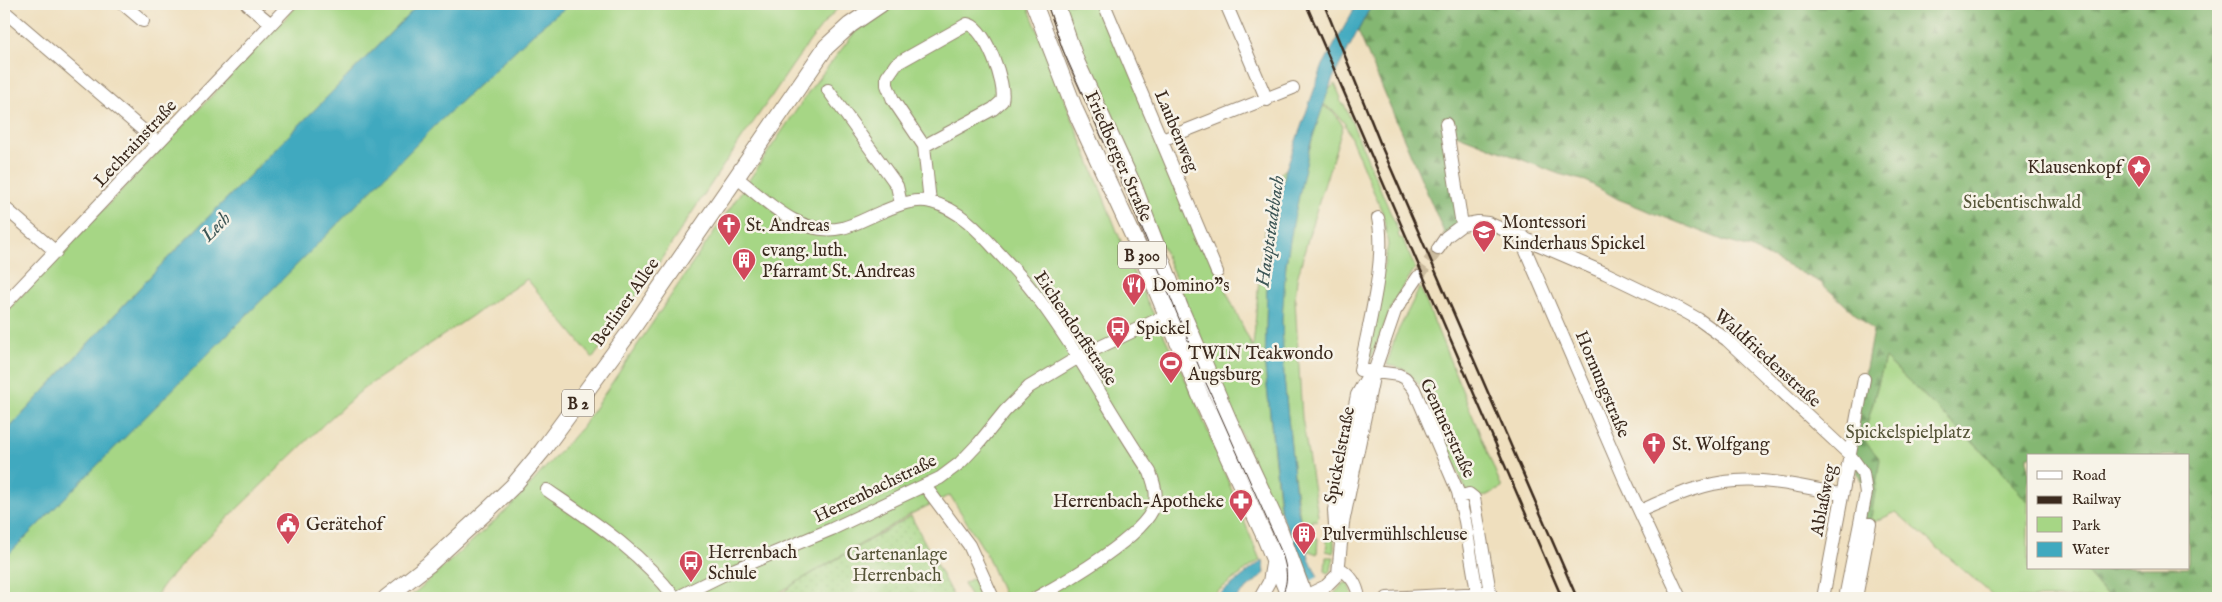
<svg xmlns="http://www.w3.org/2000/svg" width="2222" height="602" viewBox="0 0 2222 602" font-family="'IM FELL English',serif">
  <defs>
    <pattern id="forest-firs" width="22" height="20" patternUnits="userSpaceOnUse" patternTransform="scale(1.25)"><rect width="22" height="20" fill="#84b772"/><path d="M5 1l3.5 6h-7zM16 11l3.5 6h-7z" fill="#6d955d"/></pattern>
    <pattern id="garden-dots" width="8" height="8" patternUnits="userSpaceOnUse" patternTransform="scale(1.25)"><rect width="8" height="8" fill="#a6d685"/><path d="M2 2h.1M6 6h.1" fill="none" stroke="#90b872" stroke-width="1.8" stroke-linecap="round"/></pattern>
  </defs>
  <rect width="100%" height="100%" fill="#f7f3e8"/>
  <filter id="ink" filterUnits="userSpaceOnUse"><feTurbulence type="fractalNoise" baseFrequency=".02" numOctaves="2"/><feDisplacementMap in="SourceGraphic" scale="10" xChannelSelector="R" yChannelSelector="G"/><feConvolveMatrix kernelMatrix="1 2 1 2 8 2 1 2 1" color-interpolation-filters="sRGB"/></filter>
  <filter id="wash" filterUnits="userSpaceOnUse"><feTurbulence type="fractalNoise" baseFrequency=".0096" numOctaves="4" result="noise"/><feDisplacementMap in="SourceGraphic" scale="20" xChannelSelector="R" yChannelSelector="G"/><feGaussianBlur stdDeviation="1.12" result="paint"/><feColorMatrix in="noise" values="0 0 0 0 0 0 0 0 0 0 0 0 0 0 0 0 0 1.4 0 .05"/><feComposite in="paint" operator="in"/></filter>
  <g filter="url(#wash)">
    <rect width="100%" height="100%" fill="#efdfbe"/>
    <path fill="#a6d685" stroke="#708052" d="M299,4H419L158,268L4,434V314Z
      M552,4H842C811,34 789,72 764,107C705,189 653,276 593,358L527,279L363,389L326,422L201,544L164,584L155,598H4V559Z
      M893,4H1027L1134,274L1194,397L1260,560L1208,598H1005L986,553L950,495L913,513L770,598H409L510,507L582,427L812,87L855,32L894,6Z
      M1063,4H1103L1224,287L1253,348L1260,267L1266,226L1277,176L1286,169L1272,239L1267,286L1265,368L1280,510L1274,512L1077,44Z
      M1335,84L1341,98L1340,99L1342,105L1344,104L1371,167L1370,168L1374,174L1399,233L1398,234L1400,239L1402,238L1415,268L1393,303L1369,363H1367L1366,357L1388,245L1383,214L1345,124L1336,113L1323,104L1328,90Z
      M1324,106L1335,114L1343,126L1312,224L1297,279L1295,300L1302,418L1318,515L1317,521L1312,520L1310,537L1318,538L1317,554L1307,550L1306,546C1297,510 1294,474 1290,437C1286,398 1281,358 1282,319C1284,248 1300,177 1321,110Z
      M1420,287L1502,488L1476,500L1466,490L1422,388L1405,369L1387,365L1395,337Z
      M1885,358L1989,458L2028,502V568H2083L2109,598H1996L1896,512L1870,524L1863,439Z
      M1328,531H1331L1334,537V553L1326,551Z
      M1326,557H1334L1331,570L1328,573L1325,571Z
      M976,577L985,598H971L964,583Z
      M1349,582L1353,598H1340L1333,595L1343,584Z"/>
    <path fill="url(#forest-firs)" stroke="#607048" d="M1372,4H2218V598H2109L2083,568H2188V456H2028V502L1989,458L1885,358L1863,439L1880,459L1870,524L1860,523L1866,493L1850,455L1873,330L1820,282L1751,248L1725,241L1618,199L1586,181L1559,174L1448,131L1462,225L1446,237L1358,31Z"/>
    <path fill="url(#garden-dots)" stroke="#708052" d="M911,516L954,598H776L794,584Z"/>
    <path fill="#40a9bf" stroke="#3e6a6e" d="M419,4H570L537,30L438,123L4,559V434L158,268Z
      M1357,4H1372L1332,80L1310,145L1293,224L1286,264L1282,319L1284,378L1297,506L1309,558L1328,598H1319L1281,514L1265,368L1267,287L1272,239L1286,169L1323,65Z
      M1263,560L1265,573L1236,598H1215Z"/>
    <path fill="#efdfbe" d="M1320,576L1331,597L1316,598L1309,582Z"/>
  </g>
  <g filter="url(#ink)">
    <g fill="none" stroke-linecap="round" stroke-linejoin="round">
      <path stroke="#cbbb9e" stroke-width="12" stroke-dasharray="12 6" stroke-linecap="butt" d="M1418,277L1438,249"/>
      <g stroke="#95846e" stroke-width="14">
        <path id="minor" d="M123,4L143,21
          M247,4L271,24
          M1104,4L1217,272
          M1226,4L1267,100
          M4,11L158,143
          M967,24C985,26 1007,85 1002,101L993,109L924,146L893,100L887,85V77L896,64Z
          M828,90L893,180L897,186L901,204
          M1446,124L1462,225
          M1162,140L1293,88
          M924,146L930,202
          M736,177C767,201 799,237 842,228C856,225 870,216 884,211C898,205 915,198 931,202C959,209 979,231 997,251C1011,266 1025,280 1037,297C1079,352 1111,415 1150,472C1154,484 1158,494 1154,506C1145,536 1065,582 1036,598
          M4,207L56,252
          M1378,218C1387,261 1368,326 1360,370L1399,375L1405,378L1414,389L1458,492L1465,521L1478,598
          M1524,237L1522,242L1625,480L1680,598
          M1438,249L1446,237L1462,225L1478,222L1488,223L1605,273L1682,310L1698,319L1727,340L1850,455L1863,473L1866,493L1845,598
          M4,305L290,4
          M925,486L969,545L993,598
          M547,490C594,522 641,552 675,598
          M1459,497L1469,494L1474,498L1491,598
          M1640,511C1670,498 1701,483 1735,481C1770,478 1807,488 1841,494
          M1338,538L1335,526L1334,510L1357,395L1366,379L1374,372
          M1339,568C1351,575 1357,584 1359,598
          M676,598L733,570L832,529L940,478L960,463L979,443L1005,411L1029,387L1077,358L1167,315
          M1260,598L1269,582L1273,558
          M1301,598L1326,586L1338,574L1343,523L1374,372L1395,311L1418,277
          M1387,598L1484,593
          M1823,598L1864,379
          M1856,598L1870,524L1860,523"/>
      </g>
      <g stroke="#95846e" stroke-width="18">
        <path id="major" d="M1034,4L1075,110L1142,255L1202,400L1264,535L1290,598
          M1056,4L1076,61L1134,187L1180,308L1229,421L1279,528L1305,598
          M386,598L428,565L488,510L513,486L542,451L634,326L826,47L850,25L881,4"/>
      </g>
      <use href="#minor" stroke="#fff" stroke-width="12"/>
      <use href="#major" stroke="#fff" stroke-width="16"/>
      <path stroke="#3b2a1e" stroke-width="1" d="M1047,4L1062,48L1135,212L1202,374L1281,551C1287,567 1290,583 1280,598"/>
      <path stroke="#3b2a1e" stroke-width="2.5" d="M1306,4L1562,598
        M1324,4L1383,150L1577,598"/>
    </g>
  </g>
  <defs>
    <g id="sight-pin" transform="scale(1.25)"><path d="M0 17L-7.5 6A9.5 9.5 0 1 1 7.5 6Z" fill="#d1495b" stroke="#f7f3e8"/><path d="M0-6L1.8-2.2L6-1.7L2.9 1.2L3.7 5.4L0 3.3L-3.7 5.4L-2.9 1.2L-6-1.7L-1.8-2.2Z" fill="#fff"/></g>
    <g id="church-pin" transform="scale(1.25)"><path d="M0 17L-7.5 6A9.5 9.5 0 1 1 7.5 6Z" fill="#d1495b" stroke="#f7f3e8"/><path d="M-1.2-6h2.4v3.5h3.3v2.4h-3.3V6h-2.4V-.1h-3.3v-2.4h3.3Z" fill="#fff"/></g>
    <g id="school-pin" transform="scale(1.25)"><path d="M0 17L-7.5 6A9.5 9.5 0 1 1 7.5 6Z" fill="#d1495b" stroke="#f7f3e8"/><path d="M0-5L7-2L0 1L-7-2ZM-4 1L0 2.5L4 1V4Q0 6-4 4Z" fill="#fff"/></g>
    <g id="building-pin" transform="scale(1.25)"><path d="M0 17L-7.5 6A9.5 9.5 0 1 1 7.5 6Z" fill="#d1495b" stroke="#f7f3e8"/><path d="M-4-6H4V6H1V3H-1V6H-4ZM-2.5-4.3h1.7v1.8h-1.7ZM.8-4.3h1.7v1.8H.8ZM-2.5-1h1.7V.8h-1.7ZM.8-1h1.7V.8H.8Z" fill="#fff"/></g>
    <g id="restaurant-pin" transform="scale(1.25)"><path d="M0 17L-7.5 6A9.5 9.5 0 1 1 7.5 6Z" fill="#d1495b" stroke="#f7f3e8"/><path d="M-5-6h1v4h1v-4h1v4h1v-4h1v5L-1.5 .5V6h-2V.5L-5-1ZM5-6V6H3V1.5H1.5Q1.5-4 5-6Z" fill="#fff"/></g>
    <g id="bus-pin" transform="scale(1.25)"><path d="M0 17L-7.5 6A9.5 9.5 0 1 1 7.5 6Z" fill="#d1495b" stroke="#f7f3e8"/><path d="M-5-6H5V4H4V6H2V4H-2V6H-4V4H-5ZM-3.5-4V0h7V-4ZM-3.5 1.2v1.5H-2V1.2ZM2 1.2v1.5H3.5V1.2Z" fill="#fff"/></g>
    <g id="stadium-pin" transform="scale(1.25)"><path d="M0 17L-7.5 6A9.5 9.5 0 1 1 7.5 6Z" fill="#d1495b" stroke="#f7f3e8"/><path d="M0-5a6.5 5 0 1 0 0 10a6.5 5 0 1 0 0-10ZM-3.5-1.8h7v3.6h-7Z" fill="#fff"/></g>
    <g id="pharmacy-pin" transform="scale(1.25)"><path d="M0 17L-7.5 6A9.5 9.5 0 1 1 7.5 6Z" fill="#d1495b" stroke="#f7f3e8"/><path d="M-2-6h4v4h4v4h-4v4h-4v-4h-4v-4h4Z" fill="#fff"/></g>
    <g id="civic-pin" transform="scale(1.25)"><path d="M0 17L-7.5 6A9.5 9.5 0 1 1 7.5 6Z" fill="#d1495b" stroke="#f7f3e8"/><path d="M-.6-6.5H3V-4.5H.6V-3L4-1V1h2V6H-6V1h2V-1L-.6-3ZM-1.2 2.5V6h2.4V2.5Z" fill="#fff"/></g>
  </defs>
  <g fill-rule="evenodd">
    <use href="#sight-pin" x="2139" y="167"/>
    <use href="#church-pin" x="729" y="225"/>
    <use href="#school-pin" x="1484" y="232"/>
    <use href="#building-pin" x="744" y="260"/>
    <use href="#restaurant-pin" x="1134" y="285"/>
    <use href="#bus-pin" x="1118" y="328"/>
    <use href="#stadium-pin" x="1171" y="363"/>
    <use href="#church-pin" x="1654" y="444"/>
    <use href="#pharmacy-pin" x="1241" y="501"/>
    <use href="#civic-pin" x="288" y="524"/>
    <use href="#building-pin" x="1304" y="534"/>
    <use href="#bus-pin" x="691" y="562"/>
  </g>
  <g text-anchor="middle" stroke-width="5" stroke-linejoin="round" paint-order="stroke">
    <g fill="#f7f3e8" stroke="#73665b" stroke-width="1">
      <rect x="1118" y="241.5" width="48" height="27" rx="4"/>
      <rect x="562" y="389.5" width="32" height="27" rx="4"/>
    </g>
    <g font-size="16" font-weight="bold" fill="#3b2a1e">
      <text x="1142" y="261">B 300</text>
      <text x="578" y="409">B 2</text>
    </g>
    <g font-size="18" fill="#3b2a1e" stroke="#f7f3e8">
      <text transform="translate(1177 131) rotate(67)" y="6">Laubenweg</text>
      <text transform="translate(135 143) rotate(-47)" y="6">Lechrainstraße</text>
      <text transform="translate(1119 156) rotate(66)" y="6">Friedberger Straße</text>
      <text transform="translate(625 302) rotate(-55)" y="6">Berliner Allee</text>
      <text transform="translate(1076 328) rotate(56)" y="6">Eichendorffstraße</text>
      <text transform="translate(1768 358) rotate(42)" y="6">Waldfriedenstraße</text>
      <text transform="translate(1603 384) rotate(67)" y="6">Hornungstraße</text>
      <text transform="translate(1448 428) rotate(65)" y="6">Gentnerstraße</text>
      <text transform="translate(1339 455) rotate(-79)" y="6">Spickelstraße</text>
      <text transform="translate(875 488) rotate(-26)" y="6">Herrenbachstraße</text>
      <text transform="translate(1823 500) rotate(-79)" y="6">Ablaßweg</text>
    </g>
    <g font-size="18" fill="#3b2a1e" stroke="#f7f3e8" text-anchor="start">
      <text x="2122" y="173" text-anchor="end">Klausenkopf</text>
      <text x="1502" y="228">Montessori<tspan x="1502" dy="21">Kinderhaus Spickel</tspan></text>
      <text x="746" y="231">St. Andreas</text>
      <text x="762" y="256">evang. luth.<tspan x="762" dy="21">Pfarramt St. Andreas</tspan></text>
      <text x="1152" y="291">Domino"s</text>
      <text x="1136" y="334">Spickel</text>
      <text x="1188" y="359">TWIN Teakwondo<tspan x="1188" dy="21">Augsburg</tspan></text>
      <text x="1672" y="450">St. Wolfgang</text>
      <text x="1224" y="507" text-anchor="end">Herrenbach-Apotheke</text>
      <text x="306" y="530">Gerätehof</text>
      <text x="1322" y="540">Pulvermühlschleuse</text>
      <text x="708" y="558">Herrenbach<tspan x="708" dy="21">Schule</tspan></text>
    </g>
    <g font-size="18" fill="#565538" stroke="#f7f3e8">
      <text x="2022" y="208">Siebentischwald</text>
      <text x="1908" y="438">Spickelspielplatz</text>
      <text x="897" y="560">Gartenanlage<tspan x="897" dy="21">Herrenbach</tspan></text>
    </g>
    <g font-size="19" font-style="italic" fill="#3d5656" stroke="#f7f3e8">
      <text transform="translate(215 226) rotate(-46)" y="7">Lech</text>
      <text transform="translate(1269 231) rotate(-82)" y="7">Hauptstadtbach</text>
    </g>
  </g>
  <rect width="2222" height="602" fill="none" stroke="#f7f3e8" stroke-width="20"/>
  <rect x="2027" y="454" width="162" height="115" fill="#f7f3e8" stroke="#aca397"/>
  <rect x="2037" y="471" width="25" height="8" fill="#ffffff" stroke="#aca397"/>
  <text x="2072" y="480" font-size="15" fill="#3b2a1e">Road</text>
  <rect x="2037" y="496" width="25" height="8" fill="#3b2a1e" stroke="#aca397"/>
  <text x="2072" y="504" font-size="15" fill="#3b2a1e">Railway</text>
  <rect x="2037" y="517" width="25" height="15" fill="#a6d685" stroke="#aca397"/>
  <text x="2072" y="530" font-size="15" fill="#3b2a1e">Park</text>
  <rect x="2037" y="542" width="25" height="15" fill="#40a9bf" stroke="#aca397"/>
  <text x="2072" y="554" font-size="15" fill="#3b2a1e">Water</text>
</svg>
